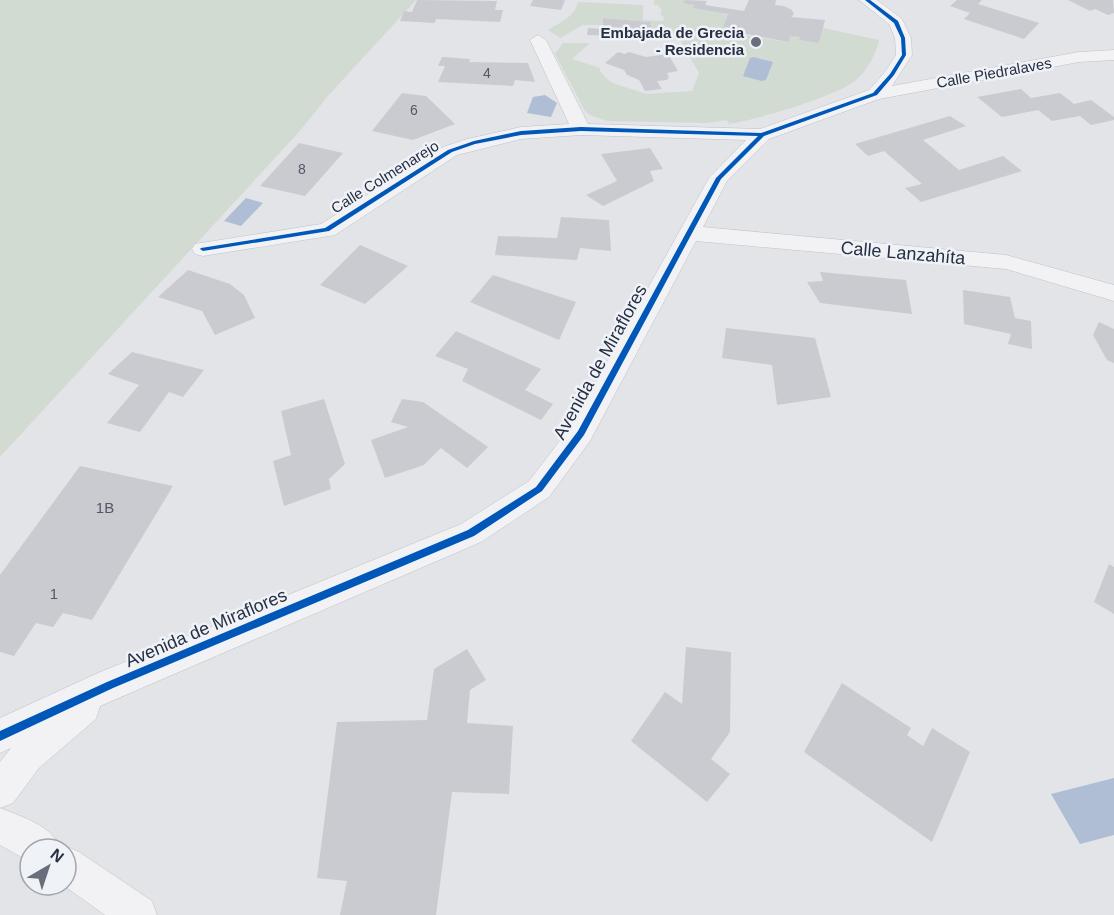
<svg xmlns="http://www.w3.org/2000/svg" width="1114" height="915" viewBox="0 0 1114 915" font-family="Arial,sans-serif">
  <rect width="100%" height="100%" fill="#e2e4e8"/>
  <path fill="#d2dbd2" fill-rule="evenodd" d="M0,0H416L328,96L298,133L0,457Z
    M654,0H685L684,3L694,5L693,8L728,14L723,27L750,36L787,42L791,36L800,37L799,40L819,43L823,28L879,40C877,53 866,72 856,80C838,96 755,120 729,124L727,120L706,123L608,121L592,116L585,111L555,54L563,43H590L572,59L600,68V71L608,80L615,84L647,94L692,91L699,73L679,38L654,37L650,22L604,18L603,25H583L560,38L548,30C559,23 576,16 578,2L643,5V20L663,21L664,17L660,14L662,10L658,5H654ZM755,57L769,61L763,80L761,81L747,77Z"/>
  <path fill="#afbed4" d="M754,57L773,62L766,80L761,81L743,76L750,58Z
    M545,95L557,103L551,117L527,113L533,97Z
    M246,198L263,203L241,226L224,221Z
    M1114,778V835L1080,844L1051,794Z"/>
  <path fill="#c9cbd0" d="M417,0L497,1L495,10H503L500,22L436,19L435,23L400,21L404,11L412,12Z
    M533,0H565L561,10L530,6Z
    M685,0L707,1L705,5L744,11L749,0H776L775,5L784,6L792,10L794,14L791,17L825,20L819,43L799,40L800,37L791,36L788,42L730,31L731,29L723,27L728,14L693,8L694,5L683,3Z
    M957,0H982L978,4L1039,23L1024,39L964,19L970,13L950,6Z
    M1068,0H1113L1114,13L1108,15L1095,9L1090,11Z
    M603,18L650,22L654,37L587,35L588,28L603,29Z
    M618,52L625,54L629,52L646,57L668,54L678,71L667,73L669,77L667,80L657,81L662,89L645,91L639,80L627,75L624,70L605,63Z
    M442,57L470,59L469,62L528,63L535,82L515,80L513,86L438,82L445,66H438Z
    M1021,89L1031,98L1060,93L1074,104L1091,100L1114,117V120L1091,125L1080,116L1052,121L1038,110L1002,117L977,97Z
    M402,93L426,96L455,124L413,140L372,131Z
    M950,116L966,126L923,140L959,170L1003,156L1022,171L921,202L905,188L922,184L884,151L868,156L855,144Z
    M299,143L343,153L305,196L260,186Z
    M650,148L663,169L650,171L654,181L603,206L586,195L617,181L601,154Z
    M561,217L609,220L611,251L580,248L577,260L495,255L498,236L557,238Z
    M360,245L408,266L365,304L320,285Z
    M188,270L230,284L244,295L255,318L215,335L202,311L158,297Z
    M820,272L906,280L912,314L820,303L807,282L823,281Z
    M493,275L576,302L559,340L470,302Z
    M963,290L1010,297L1015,318L1031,321L1032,349L1008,344L1011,334L964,324Z
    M1099,322L1114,329V363L1107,360L1093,335Z
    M726,328L815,338L831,397L777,405L772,365L722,358Z
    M456,331L541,369L525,390L553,404L541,420L462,381L468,369L435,356Z
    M132,352L204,370L183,397L169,392L140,432L107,423L139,385L108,374Z
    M324,399L345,464L329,479L331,489L284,506L273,461L291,455L281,411Z
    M402,399L423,402L488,447L467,468L441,448L424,465L385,478L371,440L408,427L391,422Z
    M80,466L173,486L92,620L63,613L53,627L36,623L14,656L0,652V575Z
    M1109,564L1114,567V614L1094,602Z
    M686,647L731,652L730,732L711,759L730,774L707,802L631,741L665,692L682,704Z
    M467,649L486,680L470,690L467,723L513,726L509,794L452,792L436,915H340L347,881L317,878L337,722L427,720L434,669Z
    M842,683L911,728L907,735L923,746L932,728L970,752L932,842L804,752Z"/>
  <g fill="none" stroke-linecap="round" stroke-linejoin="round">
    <g stroke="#bfc1c6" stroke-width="1">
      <path id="street" d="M859,0H877L902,19L911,38L912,55L892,86L1079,52L1114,50V60L1079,62L879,99L769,139L727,181L703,227L1006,255L1114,285V301L1006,269L696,241L590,441L549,497L481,542L100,706L96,719L39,768L13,803L0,808V762L11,748L0,753V718L98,673L461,524L529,481L572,425L709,178L746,140L581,135L521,139L457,155L335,235L203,256L195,254L192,249L195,244L321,224L443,147L467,139L521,127L569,124L530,40L538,35L546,40L588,124L760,129L869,90L885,72L896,55L895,38L889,24Z
        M0,808C22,817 51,825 61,848L66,846L79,852L152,901L157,915H105L63,885H66V849H30V862L0,845Z"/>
    </g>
    <use href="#street" fill="#f2f2f4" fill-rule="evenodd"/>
    <g stroke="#eff2f7" stroke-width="3">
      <path id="cycleway" d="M865,0H870L898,21L905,38L906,55L894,75L877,95L764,136L721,179L584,435L542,491L474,536L113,688L0,741V731L107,682L468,530L536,487L578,431L716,178L758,136L581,131L521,135L475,144L452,152L329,231L203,251L200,249L201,248L325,228L448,150L474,141L521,131L581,127L761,133L873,93L890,74L902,55L901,38L894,23Z"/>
    </g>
    <use href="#cycleway" fill="#0057b8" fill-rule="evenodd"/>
  </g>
  <circle fill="#686e7c" stroke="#eff2f7" stroke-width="2" cx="756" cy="42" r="6"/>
  <g text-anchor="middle" stroke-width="5" stroke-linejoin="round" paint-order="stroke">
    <g font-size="14" fill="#515867">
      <text x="487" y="78">4</text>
      <text x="414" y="115">6</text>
      <text x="302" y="174">8</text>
    </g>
    <g font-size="15" font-weight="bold" fill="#272f42" stroke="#eff2f7" text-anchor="end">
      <text x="744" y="38">Embajada de Grecia<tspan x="744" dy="17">- Residencia</tspan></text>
    </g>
    <g font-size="15" fill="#272f42" stroke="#eff2f7">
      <text transform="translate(994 73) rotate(-10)" y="5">Calle Piedralaves</text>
      <text transform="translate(385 177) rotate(-32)" y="5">Calle Colmenarejo</text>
    </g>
    <g font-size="15" fill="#515867">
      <text x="105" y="513">1B</text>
      <text x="54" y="599">1</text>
    </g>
    <g font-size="18" fill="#272f42" stroke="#eff2f7">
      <text transform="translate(903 253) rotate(5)" y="6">Calle Lanzahíta</text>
      <text transform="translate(600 362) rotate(-61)" y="6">Avenida de Miraflores</text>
      <text transform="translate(206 628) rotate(-23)" y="6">Avenida de Miraflores</text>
    </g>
  </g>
  <g transform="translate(48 867) rotate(39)"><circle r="28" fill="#eff2f7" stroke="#9fa4af" stroke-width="1.5"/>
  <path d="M0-4.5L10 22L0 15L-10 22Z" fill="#686e7c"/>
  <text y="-9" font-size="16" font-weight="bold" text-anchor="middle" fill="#272f42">N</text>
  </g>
</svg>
